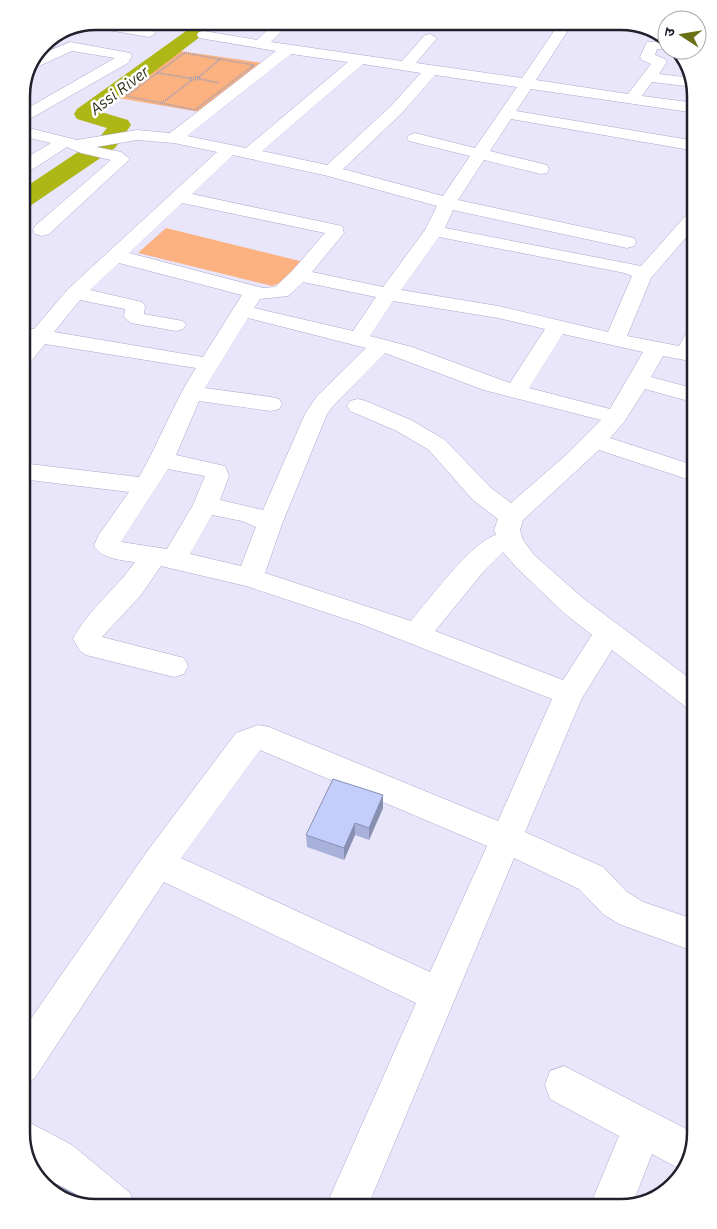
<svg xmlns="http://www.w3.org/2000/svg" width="717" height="1229" viewBox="0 0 717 1229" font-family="'IBM Plex Sans','Noto Sans Devanagari',sans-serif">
  <rect width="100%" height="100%" fill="#e9e5fb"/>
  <path fill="#fcb280" d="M180,51L263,63L200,112L118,98Z
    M166,228L304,262L288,280L272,286L138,253Z"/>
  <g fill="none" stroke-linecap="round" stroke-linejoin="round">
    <path fill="#adb817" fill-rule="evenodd" d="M200,21H221L101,112L128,120L131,125L115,148L30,206L21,208V190L99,138L107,128L77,119L74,114L77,109Z"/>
    <g stroke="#aea7ca" stroke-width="1">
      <path id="minor" d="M98,21L149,29L156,33L149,37L84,26Z
        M277,21H292L271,42L402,61L425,35L430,34L437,38L416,63L522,78L561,21H574L536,80L628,94L651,64L642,60L640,57L647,42L667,41V49H657L655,55L665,59L667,62L659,74L692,78L694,87L652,82L642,96L696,103V113L531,89L516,111L696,141V151L511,119L490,151L547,165L549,169L547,173L541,174L484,160L458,200L634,238L636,242L634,246L627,248L453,210L445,228L641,266L690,211L696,210V226L651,278L627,336L679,346L689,328L696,326V362L663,356L651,377L696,389V403L645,389L624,422L610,438L696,466V482L599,450L523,520L520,530L523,540L534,555L584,599L696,683V710L686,707L612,650L582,698L525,832L603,867L627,892L643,902L696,920V952L619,924L603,914L579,889L514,858L367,1208H325L416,1003L164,882L34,1079L21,1085V1033L146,853L236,733L258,725L269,727L498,821L552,699L361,624L246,586L161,566L141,595L102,637L184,658L188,666L184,674L174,677L86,655L80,651L73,639C88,610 116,589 135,562C121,560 102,559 94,546L98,536L129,492L21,479V463L139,477C160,441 173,403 196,368L45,344L29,364L21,365V345L25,340L21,339V329H34L68,289L217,152L174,143L137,140L96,147L121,152L130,159L49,234L42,236L35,234L33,230L35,226L111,160L81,153L67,147L27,173L21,174V161L51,143L21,136V126L77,140L137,130L170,133L276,51L199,38L197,35L199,32L204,31L257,40ZM291,54L348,62L246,148L187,136ZM363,64L421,73L391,106L327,165L262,151ZM435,75L517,87L475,148L415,133L409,135L407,138L409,141L470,156L443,196L343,169L402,113ZM233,155L328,176L437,206L425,230L383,287L312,272L344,233L342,226L192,194ZM182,203L325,233L292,271L275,287L263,288L129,253ZM439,237L625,273L632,276L608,332L498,306L401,290ZM119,263L242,295L203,357L54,332L80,300L125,309L124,317L131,323L176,331L183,329L186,325L183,321L144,314L145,306L142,302L90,290ZM303,282L376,297L353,331L254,308L260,299L288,296ZM393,301L498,318L545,329L510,383L412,347L370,336ZM248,318L366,348L317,396L305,414L263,510L220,500L229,476L225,466L176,455L199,401L271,411L279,409L282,404L279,399L271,397L205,388ZM563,334L643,352L610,409L529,388ZM385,353L484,390L601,420L566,455L511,503L491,488L445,440L413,421L366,401L358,399L350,401L347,406L350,411L397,431L429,450L473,500L498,519L494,530L496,535C471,542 429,600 411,621L265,573L282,524L327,414L333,406ZM168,469L205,476L193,505L167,549L121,542ZM212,515L242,521L256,527L241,566L190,554ZM503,552L516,567L564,613L592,635L563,680L435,631L484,571ZM260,750L487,846L430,972L181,858Z
        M70,42L125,52L130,53L132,56L128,63L21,124V112L115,58L72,51L39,66L32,67L37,56Z
        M564,1066L696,1134L684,1171L652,1154L632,1205L621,1208H589L619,1136L550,1099L545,1085L550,1071Z
        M23,1119L72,1145L130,1193L136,1208C118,1208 93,1212 78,1203C60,1192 48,1175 28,1164L21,1133V1120Z"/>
    </g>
    <path stroke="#a39fb2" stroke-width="2" stroke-dasharray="1 1" stroke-linecap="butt" d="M184,53L254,65L195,110L126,96Z
      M158,73L189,78
      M199,77L200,79L192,80L189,78Z
      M199,77L220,59
      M200,79L219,83
      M162,103L192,80"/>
    <use href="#minor" fill="#fff" fill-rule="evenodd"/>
  </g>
  <path fill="#a8b1da" d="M383,808L369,840L355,835L344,860L307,847L306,835Z"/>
  <path fill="#8890b1" d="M383,795V808L369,840V828Z
    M355,823V835L344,860V848Z
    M92,1203L95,1208L89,1207Z"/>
  <path fill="#c3cefd" stroke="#8890b1" d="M333,779L383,795L369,828L355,823L344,848L306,835Z
    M48,1180L92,1203L89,1207L55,1195L45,1185Z"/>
  <g text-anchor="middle" stroke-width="5" stroke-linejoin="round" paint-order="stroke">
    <g font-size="16" font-style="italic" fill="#353820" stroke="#fff">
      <text transform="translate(119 90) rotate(-37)" y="6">Assi River</text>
    </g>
  </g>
  <path d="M0 0H717V1229H0ZM96 30H621A66 66 0 0 1 687 96V1133A66 66 0 0 1 621 1199H96A66 66 0 0 1 30 1133V96A66 66 0 0 1 96 30Z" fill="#fff" fill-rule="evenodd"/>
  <path fill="none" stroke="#23202d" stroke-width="2.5" d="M96 30H621A66 66 0 0 1 687 96V1133A66 66 0 0 1 621 1199H96A66 66 0 0 1 30 1133V96A66 66 0 0 1 96 30Z"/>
  <g transform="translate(682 35) rotate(282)"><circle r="24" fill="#ffffff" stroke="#a7a6ab"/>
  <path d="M0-4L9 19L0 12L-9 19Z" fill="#686f15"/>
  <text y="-8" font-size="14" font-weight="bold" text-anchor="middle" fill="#23202d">उ</text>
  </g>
</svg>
